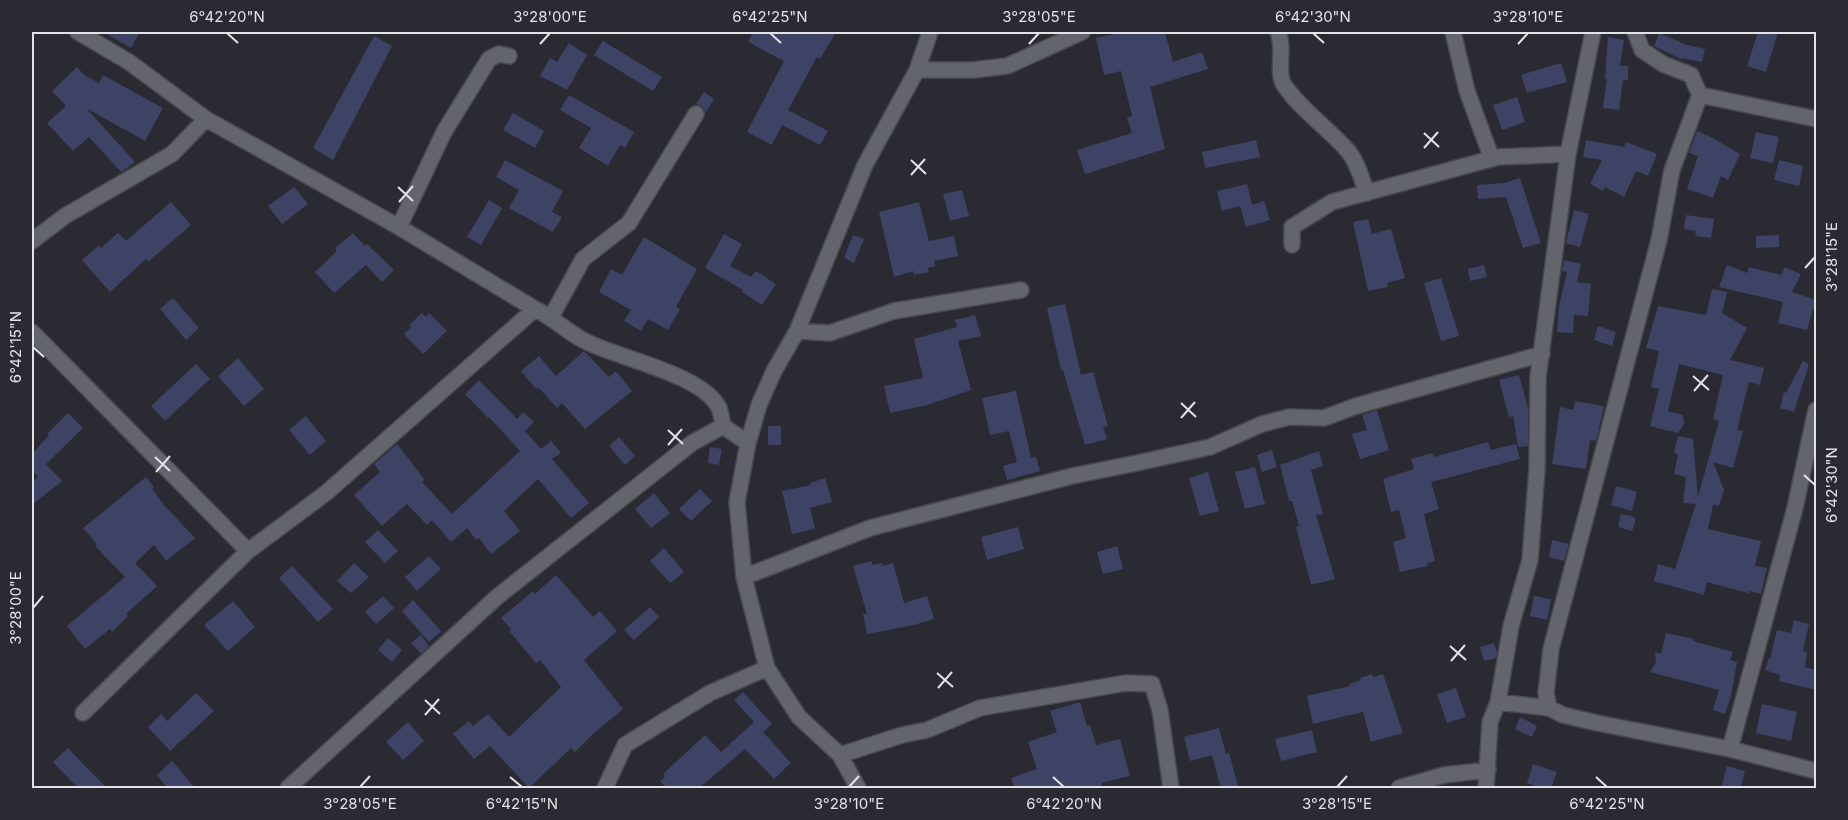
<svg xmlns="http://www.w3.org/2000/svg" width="1848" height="820" viewBox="0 0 1848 820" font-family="Inter,sans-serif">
  <rect width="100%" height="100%" fill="#2a2b32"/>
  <path fill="#3e4264" d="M103,32H140L131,48Z
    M753,32H836L820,59L817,57L788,110L828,131L820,145L782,125L772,145L747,132L784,61L748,42Z
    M1125,32H1165L1173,62L1202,52L1208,69L1150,87L1165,149L1085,174L1077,150L1132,133L1127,118L1132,116L1121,71L1104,75L1096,38Z
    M1758,32H1778L1766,72L1747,66Z
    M1659,33L1687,45L1705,49L1702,62L1681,58V59L1654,46Z
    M374,36L392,46L333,160L313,148Z
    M1608,37L1624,40L1620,66H1628V80H1623L1619,110L1603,108L1607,79H1605Z
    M603,41L662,77L653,91L594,55Z
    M569,43L587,55L567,90L540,76L550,58L557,62Z
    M1561,63L1567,82L1527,93L1521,75Z
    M77,67L84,75L99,83L103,75L163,108L145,141L86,108L135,162L121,172L89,137L73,151L47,123L66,106L52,91Z
    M704,92L714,99L706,112L702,106L696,104Z
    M569,95L634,132L625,148L620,145L608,166L579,148L591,128L560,110Z
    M1517,97L1525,122L1502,130L1493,105Z
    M513,113L544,131L535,148L503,130Z
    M1697,131L1709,136L1740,154L1728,180L1721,176L1713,198L1687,189L1698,156L1689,153Z
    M1756,132L1779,137L1773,163L1750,158Z
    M1256,140L1260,157L1205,168L1202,152Z
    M1586,140L1624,147L1626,142L1657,154L1648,176L1636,171L1624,197L1605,187L1603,191L1590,184L1602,160L1583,157Z
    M505,160L563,191L552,212L562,217L553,232L509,208L519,190L496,177Z
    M1779,160L1803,166L1799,186L1774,180Z
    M1520,178L1541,243L1523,248L1506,197L1478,199L1477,185L1504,183Z
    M1247,184L1252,205L1264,201L1270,220L1246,227L1240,206L1222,211L1217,191Z
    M294,187L308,204L282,224L268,206Z
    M962,190L969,216L950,221L943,194Z
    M489,200L502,208L481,245L467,237Z
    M171,202L191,225L148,262L146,259L110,292L82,260L99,245L101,248L118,233L126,241Z
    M919,202L929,241L954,236L958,256L934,261L935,266L927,268L929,272L914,275L913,271L894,277L879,212Z
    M1574,210L1589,214L1580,247L1566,243Z
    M1686,215L1714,219L1711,238L1695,236L1696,231L1684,229Z
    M1368,219L1372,234L1391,229L1405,278L1387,283L1388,287L1368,291L1353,222Z
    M353,233L365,246L367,244L394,270L382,282L366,265L334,293L315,272L337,251L335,248Z
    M724,234L742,244L730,266L751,277L756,271L776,284L762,305L742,292L743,290L705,268Z
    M853,235L864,239L854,263L844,258Z
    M1779,235V247L1756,248V236Z
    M644,237L697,269L676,307L680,309L668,330L648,319L641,331L624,321L631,310L599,292L611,269L622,275Z
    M1564,260L1581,264L1577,282L1591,284L1588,316L1574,315L1573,333L1557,332L1559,306L1567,272L1562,271Z
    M1484,265L1487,277L1470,281L1468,269Z
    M1727,265L1747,273L1749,267L1781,275L1785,267L1801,274L1792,292L1816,300V310L1813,309L1807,330L1778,323L1783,302L1719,287Z
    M1441,278L1459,336L1441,341L1424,283Z
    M1712,289L1727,292L1722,313L1747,328L1730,360L1764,368L1760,385L1749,382L1737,430L1743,431L1733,468L1713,462L1724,490L1719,506L1713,505L1708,529L1761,541L1755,566L1767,568L1761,594L1750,591L1749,593L1707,582L1704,595L1654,581L1658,564L1675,569L1696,504L1683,503L1686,477L1674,474L1678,455L1674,453L1678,436L1693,439L1698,497L1719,421L1713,419L1723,375L1679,364L1668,411L1683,415L1684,424L1678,433L1650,426L1659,389L1651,387L1659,351L1646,348L1658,306L1706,315Z
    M173,298L199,328L186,340L160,309Z
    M1065,304L1081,375L1093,372L1108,426L1103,427L1107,439L1085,445L1063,370H1061L1047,308Z
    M422,313L426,317L429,313L447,331L423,354L404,334L411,327L409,325Z
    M975,315L981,336L958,341L971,390L927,405L890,413L884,386L923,378L914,339L957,327L955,320Z
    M1598,326L1616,332L1612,346L1594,340Z
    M584,351L609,377L616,371L632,391L585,429L562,403L557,408L538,387L536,389L521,371L539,356L556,376Z
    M238,358L264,389L244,406L218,376Z
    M1803,361L1809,364L1794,412L1780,408L1784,392L1786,393Z
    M196,364L210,379L165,421L151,406Z
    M1519,375L1528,408V446L1518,447L1513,416L1509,417L1499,380Z
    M479,380L517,419L523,412L534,422L525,431L541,449L551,441L561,453L552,459L589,503L571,518L538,479L504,511L520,531L491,554L479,538L476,540L467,528L451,542L432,520L427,525L407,504L382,526L354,495L380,472L374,464L397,444L425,480L422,482L452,514L520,451L489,417L488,418L465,394Z
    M1016,391L1031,458L1036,457L1040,471L1007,480L1003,466L1017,462L1009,431L990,435L982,398Z
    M1575,401L1604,406L1596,441L1590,440L1586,469L1552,464L1560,407L1573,410Z
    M1377,410L1389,450L1360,459L1352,434L1367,430L1362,415Z
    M68,413L83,428L46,464L62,481L32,505V483L38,476L32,471V454L49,435L47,434Z
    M306,416L326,441L310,455L289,430Z
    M768,426H781V445H768Z
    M619,437L635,456L625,465L609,446Z
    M1488,442L1491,450L1516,444L1520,459L1431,482L1439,509L1424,514L1435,561L1427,563L1428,566L1400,572L1393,542L1406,538L1399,510L1391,512L1383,479L1414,469L1411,459L1433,453L1434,457Z
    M710,447L722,449L719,465L708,463Z
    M1272,450L1277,467L1262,472L1257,455Z
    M1319,451L1323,466L1311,470L1323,514L1316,515L1335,579L1311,585L1296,527L1299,526L1292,501H1289L1280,465Z
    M1255,467L1265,504L1245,509L1235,472Z
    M1208,472L1219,511L1200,516L1189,478Z
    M146,477L154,487L152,489L164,505L195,538L166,561L154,545L135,563L157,586L126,614L128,616L112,632L110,629L85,649L67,626L125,577L95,546L97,544L83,528Z
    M825,478L832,502L810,508L815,529L792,534L782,491L811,485L810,483Z
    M1616,486L1637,492L1632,511L1611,505Z
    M700,489L712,501L691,521L679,509Z
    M654,493L670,513L651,528L635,509Z
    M1621,514L1635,517V523L1632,531L1618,527Z
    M1018,527L1024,549L987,560L981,537Z
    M378,530L398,551L385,563L365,542Z
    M1552,540L1569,544L1564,561L1549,557Z
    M1117,546L1123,569L1103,574L1097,552Z
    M664,548L684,572L670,583L650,561Z
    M429,556L441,569L417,591L405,577Z
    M872,561V565L882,563L883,566L893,563L904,603L927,596L934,619L914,625L867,634L863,614H867L853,566Z
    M354,563L369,577L351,593L337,581Z
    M292,566L333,609L318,622L279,578Z
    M556,575L593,617L600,611L617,631L584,660L623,709L593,734L575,752L571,748L529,788L490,746L474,759L453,734L469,721L473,726L488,714L509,737L561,687L540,660L536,663L509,631L511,629L501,618L521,601L533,591L535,594Z
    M383,596L394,608L376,624L365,612Z
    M1534,596L1551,599L1547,620L1530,616Z
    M413,600L441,631L429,642L402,611Z
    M233,601L255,627L228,651L204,625Z
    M650,607L659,617L634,640L624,630Z
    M1794,620L1809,624L1803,651L1807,652L1805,667L1816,670V690L1779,681L1780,675L1765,670L1769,658L1770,659L1777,630L1791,633Z
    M1666,633L1694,639L1693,641L1733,652L1730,660L1737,662L1731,696L1725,714L1713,710L1719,690L1650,672L1656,662L1655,652L1661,654Z
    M421,635L429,646L421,654L411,643Z
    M388,638L402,650L392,662L378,650Z
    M1494,643L1497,652L1496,658L1484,661L1480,647Z
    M1372,674L1373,677L1383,674L1403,733L1371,742L1363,712L1313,724L1307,696L1350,686L1349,684L1361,680L1360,678Z
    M1456,688L1466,717L1447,723L1437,694Z
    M743,692L772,724L763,732L791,763L774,779L745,749L698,789H667L660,781L665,777L663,774L705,735L721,752L754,722L734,700Z
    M196,693L214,711L170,751L148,727L161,714L167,721Z
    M1080,702L1087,726L1090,725L1096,745L1120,739L1130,776L1102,783V785L1092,789H1015L1011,778L1037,769L1028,742L1057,732L1050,711Z
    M1762,704L1797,712L1791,741L1756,733Z
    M1520,717L1537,726L1532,737L1515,729Z
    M408,722L424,741L403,760L386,742Z
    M1219,728L1226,754L1229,753L1239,789H1221L1212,755L1190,761L1184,737Z
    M1312,730L1317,752L1281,761L1275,739Z
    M68,748L85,766L108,789H80L70,780L53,762Z
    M172,761L196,789H168L157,775Z
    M1533,764L1557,772L1551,789H1543L1527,783Z
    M1727,766L1745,771L1740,789H1721Z"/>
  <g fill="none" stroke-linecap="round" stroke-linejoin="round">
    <g stroke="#494a4f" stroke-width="18">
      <path id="minor" d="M78,32L129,62L206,119
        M1278,32C1285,49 1276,73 1284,85C1301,110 1328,128 1348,151C1357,161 1362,180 1367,193
        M1453,32L1467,91L1492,159
        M917,70H973L1007,66L1082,32
        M1700,95L1816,119
        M399,227L444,132L489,59L499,54L509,56
        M32,241L65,216L172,154L206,119L399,227L535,309
        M1292,245V227L1332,202L1498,157L1568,154
        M551,317L583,259L629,223L696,114
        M797,331L830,333L894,311L1021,290
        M32,332L248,551
        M744,577L870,528L1072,476L1137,463L1210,447L1262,424L1289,417L1324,418L1356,406L1542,354
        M1498,702L1549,708L1563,715L1597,723L1730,749L1816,771
        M1549,708L1546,693L1551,649L1659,240L1672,170L1700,95L1691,75L1663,64L1642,50L1635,32
        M83,713L248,551L326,493L535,309C552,317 565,330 581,339C614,358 702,373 719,408C721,413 722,420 723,426L748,443
        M1730,749L1795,508L1816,410
        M840,755L902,735L927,730L980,708L1126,683L1152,684L1160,710L1171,788
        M288,788L497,597L692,443L723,426
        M605,788L625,745L710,693L767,668
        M858,788L840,755L799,717L767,668L744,577L737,502L748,443L759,405L774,371L797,331L865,165L917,70L930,32
        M1399,788L1444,775L1488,770
        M1486,788L1490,722L1498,702L1511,626L1530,560L1537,469L1538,377L1568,154L1593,32"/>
    </g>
    <use href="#minor" stroke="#63656d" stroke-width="15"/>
  </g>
  <path fill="none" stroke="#e2e2e7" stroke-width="2" d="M227,33L238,43M770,33L781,43M1313,33L1324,43M540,44L550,33M1029,44L1039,33M1518,44L1528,33M1424,133L1439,147M1424,148L1438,132M911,160L926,174M911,175L925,159M398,187L413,201M399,202L413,186M1805,268L1815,257M33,347L44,357M1693,376L1709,390M1694,391L1708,375M1181,403L1196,417M1181,418L1195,402M668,430L683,444M668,445L682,429M155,457L170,471M156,472L170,456M1804,475L1815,485M33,608L43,596M1450,646L1466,660M1451,661L1465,645M937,673L953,687M938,688L952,672M425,700L440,714M425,715L439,699M510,777L522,787M1053,777L1064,787M1596,777L1607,787M360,787L370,776M849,787L859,776M1337,787L1347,776"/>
  <rect width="1848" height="820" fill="none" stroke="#2a2b32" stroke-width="66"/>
  <rect x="33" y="33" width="1782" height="754" fill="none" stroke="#e2e2e7" stroke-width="2"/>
  <g font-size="15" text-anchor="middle" fill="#e2e2e7">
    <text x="227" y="22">6°42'20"N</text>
    <text x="550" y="22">3°28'00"E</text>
    <text x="770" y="22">6°42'25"N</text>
    <text x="1039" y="22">3°28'05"E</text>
    <text x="1313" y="22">6°42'30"N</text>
    <text x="1528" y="22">3°28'10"E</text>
    <text transform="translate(1832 257) rotate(-90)" y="5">3°28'15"E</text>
    <text transform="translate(16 347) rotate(-90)" y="5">6°42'15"N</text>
    <text transform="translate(1832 485) rotate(-90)" y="5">6°42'30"N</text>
    <text transform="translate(16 608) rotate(-90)" y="5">3°28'00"E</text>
    <text x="360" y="809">3°28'05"E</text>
    <text x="522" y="809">6°42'15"N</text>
    <text x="849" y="809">3°28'10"E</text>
    <text x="1064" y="809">6°42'20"N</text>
    <text x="1337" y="809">3°28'15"E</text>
    <text x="1607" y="809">6°42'25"N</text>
  </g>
</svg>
